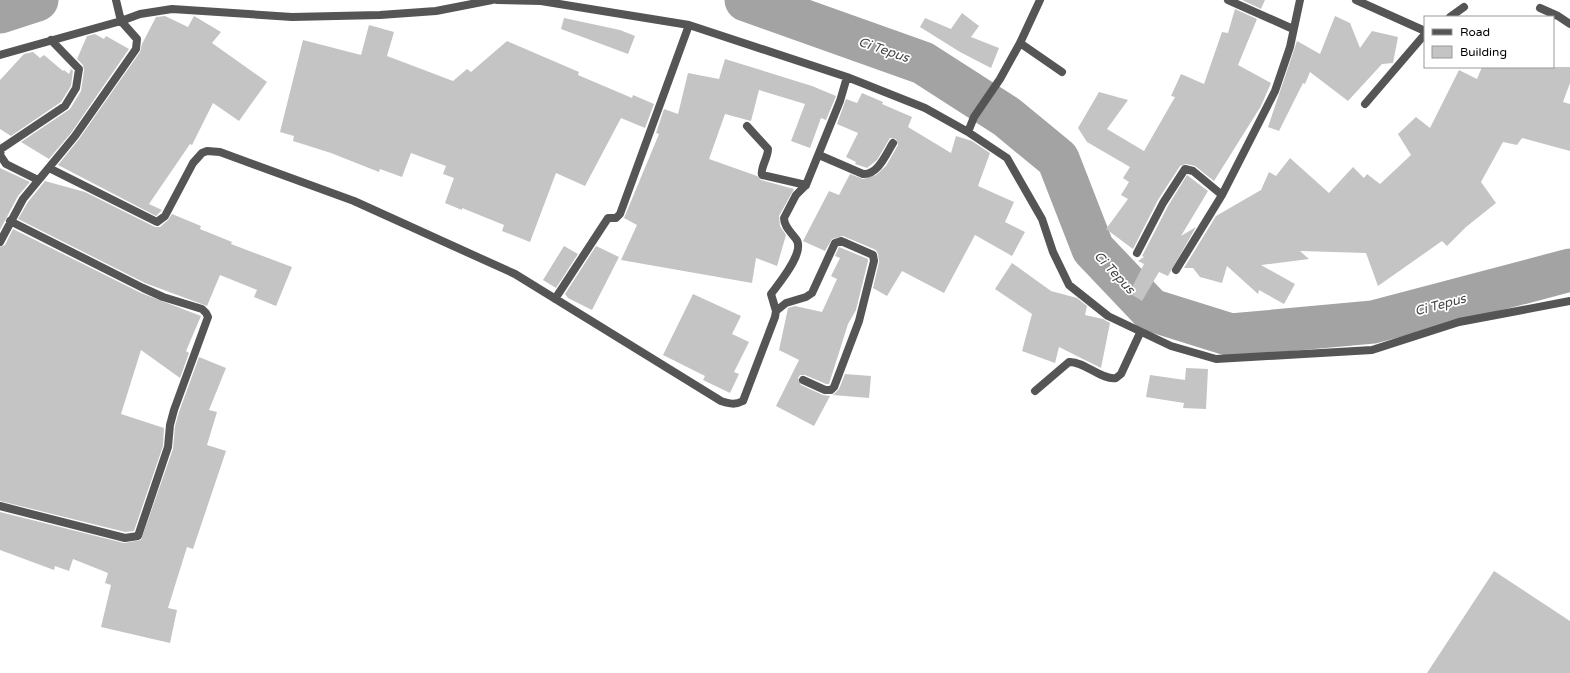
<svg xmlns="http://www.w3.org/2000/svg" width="1570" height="673" viewBox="0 0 1570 673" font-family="'Varela Round',sans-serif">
  <rect width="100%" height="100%" fill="#fff"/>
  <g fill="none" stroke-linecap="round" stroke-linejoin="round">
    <path stroke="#a3a3a3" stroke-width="43" d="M746,0L923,63L1007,117L1058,159L1093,249L1151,310L1231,335L1373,322L1570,270
      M0,12L37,0"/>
  </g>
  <path fill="#c4c4c4" d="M1242,0H1265L1261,9Z
    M1235,9L1257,19L1238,65L1271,83L1261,106L1214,181L1195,166L1186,164L1180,166L1158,200L1133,249L1106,229L1128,199L1121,195L1129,182L1123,178L1130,167L1087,142L1078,128L1099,92L1128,100L1107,129L1144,151L1175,97L1171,96L1181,74L1204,84L1222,32L1228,33Z
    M962,13L979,26L971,37L999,48L991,68L960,52L920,27L925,18L951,29Z
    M165,16L188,27L194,16L221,32L212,43L267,82L239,121L213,103L192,145L190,144L149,204L162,210L156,216L58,165L79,139L140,52L142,44L156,17Z
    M1335,16L1350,23L1360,48L1372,31L1398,37L1393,63L1382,64L1348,101L1310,72L1305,84L1303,83L1279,131L1268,127L1297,41L1320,54Z
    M564,18L620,30L635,36L628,54L561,29Z
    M369,25L394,32L387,56L453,81L467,69L471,72L507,41L579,72L578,75L632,98L633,95L654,104L645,128L621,118L585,186L556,173L530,242L502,231L504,225L462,208V210L445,203L454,178L443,174L446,166L411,153L402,177L380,169L379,172L331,153L293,141L294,136L280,132L303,40L361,55Z
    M95,34L104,39L106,36L129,49L71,133L49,159L21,142L70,109L81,91L84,70L83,65L77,59L87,36Z
    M33,52L40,58L44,55L63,71L64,70L69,74L71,69L73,71L71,86L61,102L11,136L0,129V80L24,54Z
    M725,59L812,86L836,96L826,120L821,118L810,148L791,141L805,104L759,90L751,121L725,114L709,159L757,176L761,180L794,189L779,216L780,226L786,235L777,266L756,258L752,283L621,260L637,225L624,218L659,134L656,133L664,109L678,114L688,73L719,79Z
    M1482,67H1570V83L1563,102L1570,104V151L1522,138L1517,145L1503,142L1481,182L1496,203L1466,227L1447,246L1442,241L1378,286L1366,253L1300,251L1309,259L1261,265L1295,284L1284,304L1259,290L1258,294L1227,266L1222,283L1200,277L1193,268H1184L1216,216L1261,190L1269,172L1276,176L1290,158L1329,193L1353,167L1364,178L1367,174L1380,184L1411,155L1398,134L1416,117L1430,128L1459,70L1477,79Z
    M862,93L883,102L882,104L912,117L908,127L951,153L956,136L972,141L990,153L978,186L1014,202L1005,222L1025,232L1012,256L975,235L944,293L902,271L887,296L873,288L879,262L878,254L876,250L843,236L832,239L825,251L803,241L829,191L839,195L850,174L863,179L876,175L886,166L898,145L896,139L890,138L877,160L867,168L855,164L856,162L846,157L858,133L837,124L846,99L857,103Z
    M0,168L30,182L18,196L0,230Z
    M1187,175L1208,191L1181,236L1196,227L1168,276L1159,272L1142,301L1129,293L1144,264L1138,261L1144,257L1142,256L1168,206Z
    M45,181L85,192L155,227H160L168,220L172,214L201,226L200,229L232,242L231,244L292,267L276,306L254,297L257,290L220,275L207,306L145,283L18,219L28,202Z
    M13,229L141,293L201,316L186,351L189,353L180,378L141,350L121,414L164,428L163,446L134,531L125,532L0,501V247L5,245Z
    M564,246L578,254L556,288L543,280Z
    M596,246L619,257L592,310L568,298L565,294Z
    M839,247L868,259V261L856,310L848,324L829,384H826L805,375H800L798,378L801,385L823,395L830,396L814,426L776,406L799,360L779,350L788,308L795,306L822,312L837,279L831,276L840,258L835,256Z
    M1012,263L1051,291L1077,298L1087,306L1085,315L1103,319L1110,323L1101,368L1059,347L1055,363L1022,351L1032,314L995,289Z
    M693,294L741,316L732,334L749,342L734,372L739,374L730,393L703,380L705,376L663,355Z
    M199,357L226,368L209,410L217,412L207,445L226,451L193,549L187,547L168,608L177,610L170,643L101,627L111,585L105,583L108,573L73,559L69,571L55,566L54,570L0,550V512L124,543L141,540L173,449L175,426L179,412Z
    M1186,368L1208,369L1206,409L1183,408L1184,403L1146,397L1150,375L1185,380Z
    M845,374L871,376L869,398L833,395L839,389Z
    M1494,571L1570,621V673H1427Z"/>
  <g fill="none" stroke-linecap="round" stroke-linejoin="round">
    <path stroke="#555" stroke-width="8" d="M497,0L541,1L689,25L847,77L925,108L968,132L1007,158L1042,219L1053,252L1069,285L1108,316L1171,346L1216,359L1372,350L1459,322L1570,301
      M1228,0L1293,29
      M1356,0L1425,31
      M1540,8L1558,16L1570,24
      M1450,17L1464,7
      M1020,43L1040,0
      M0,55L121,21L116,0
      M1365,104L1425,34
      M747,126L768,149C768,158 760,168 762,175L806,185
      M968,132L974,117L1000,79L1020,43L1062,72
      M819,155L863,174C878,175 886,154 893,143
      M49,168L157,222L165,216L193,163L202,153L207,151L220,152L354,201L515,274L721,401C730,404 735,405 743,401L775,317L776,311L771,294C779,283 806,252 796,239C791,232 784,227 784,218L796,195L806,185L840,101L847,77
      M38,180L6,164L0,155L1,149L65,106L76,88L79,69L51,40
      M0,242L23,199L75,136L136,49L137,39L121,21L140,14L172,9L292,17L380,15L436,11L492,0
      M1137,253L1163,203L1185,169L1193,171L1222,195
      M1176,270L1222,195L1275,91L1290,47L1300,0
      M555,299L608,218H616L620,214L689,25
      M776,311L786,303L806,297L812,293L835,243L841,241L873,255L874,261L859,321L834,387L831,390H825L803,380
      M1035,391L1069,362C1084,361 1103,381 1116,378L1121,374L1140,333
      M0,506L125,538L138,536L168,447L170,425L174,410L208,317L206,313L202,309L163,297L143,288L10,221"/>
  </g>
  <g text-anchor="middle" stroke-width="3.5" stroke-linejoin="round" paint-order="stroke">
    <g font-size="13" font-style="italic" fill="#444" stroke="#fff">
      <text transform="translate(884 49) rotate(19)" y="5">Ci Tepus</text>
      <text transform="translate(1115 272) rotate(47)" y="5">Ci Tepus</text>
      <text transform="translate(1440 304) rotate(-15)" y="5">Ci Tepus</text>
    </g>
  </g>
  <rect x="1424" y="16" width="130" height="52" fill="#ffffff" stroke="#999999"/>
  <rect x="1432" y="29" width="20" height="6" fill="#555555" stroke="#999999"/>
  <text x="1460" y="36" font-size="12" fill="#000000">Road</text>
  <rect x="1432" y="46" width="20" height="12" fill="#c4c4c4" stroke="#999999"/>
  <text x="1460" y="56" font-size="12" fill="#000000">Building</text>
</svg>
